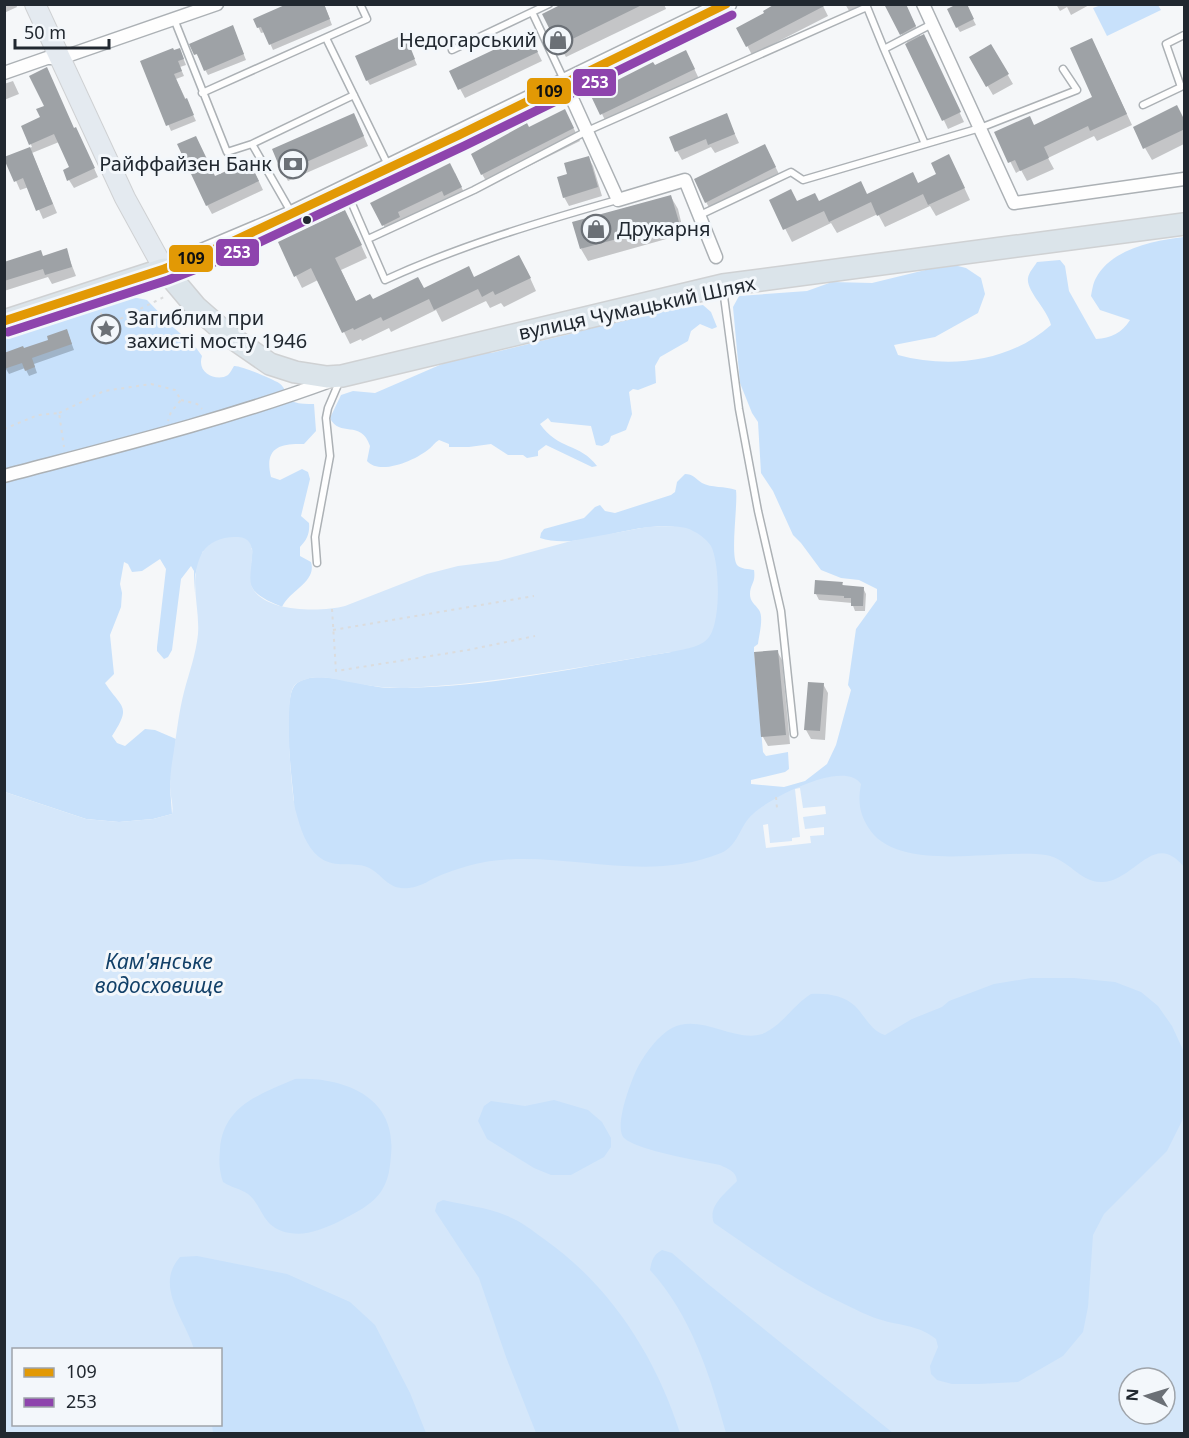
<svg xmlns="http://www.w3.org/2000/svg" width="1189" height="1438" viewBox="0 0 1189 1438" font-family="'Noto Sans',sans-serif">
  <rect width="100%" height="100%" fill="#f5f7f9"/>
  <path fill="#c8e1fb" fill-rule="evenodd" d="M1158,5L1161,10L1107,36L1093,8L1101,5Z
    M1184,237V1433H5L4,832L123,828L294,801C292,780 281,697 296,684C316,667 365,688 390,688C484,689 578,667 671,652L711,547C670,497 592,555 540,538L541,533L544,529L584,518L595,507L600,505L605,511L615,513L671,495L675,492L677,482L685,474C693,474 696,479 702,483C711,488 725,486 736,490C738,505 730,555 737,565C740,569 749,569 754,570C756,583 750,584 750,594C750,602 755,604 759,610C764,617 759,635 758,644L754,647V652L763,752L766,756L788,752L789,769L785,772L751,780V784L784,787L805,781L827,764L836,745L851,690L848,685L856,629L877,600V589L859,580L841,578L821,570L801,543L793,535L773,491L761,473L758,422L752,413L740,383L733,307L739,296L807,291L832,282L872,283L950,264L966,268L981,278L985,294L978,313L935,337L894,345L898,355C950,369 1010,362 1051,325C1048,310 1026,291 1028,278C1029,272 1034,267 1037,262L1060,260L1065,266L1069,291L1096,339C1111,338 1122,333 1130,320L1100,310L1091,296C1092,291 1093,283 1096,278C1111,249 1155,240 1184,237ZM14,1350H220V1424H14ZM1129,1378H1165V1414H1129Z
    M123,295L147,300L174,328L194,345L202,356C196,374 218,382 228,375C231,372 232,369 234,366C240,365 272,379 279,383C286,388 287,398 294,402C300,404 307,404 314,404L316,431L304,444C279,443 264,448 271,477L280,480L302,469L308,472L310,479L301,516L309,523C310,533 307,540 300,547V556L311,562C317,582 290,590 282,607C269,601 249,595 249,576C250,566 253,558 252,548L203,551L195,575L194,593V571L191,566L181,579L172,650L168,657L164,659L157,651V647L166,569L160,559L142,571L132,572L128,564L124,562L120,584L122,593L121,607L110,635L114,674L105,683C122,709 132,705 112,736L117,743L125,746L145,729L155,730L176,739L170,787L172,814L153,819L119,822L86,819L5,792L4,327L97,296Z
    M703,305L711,312L717,327L712,329L700,324L691,331L688,341L660,357L655,366L656,383L638,390L633,389L629,392L632,414L626,430L611,436L609,442L602,446L596,445L591,426L551,422L548,418L540,424C558,450 580,443 597,466L592,467L546,445L538,451V456L527,458L523,455H508L491,444L469,447H449V444L439,440C434,443 433,446 429,449C416,460 380,476 367,461L370,446C361,419 339,438 330,418L341,395L353,391L375,393L449,361L480,353H491L574,333L647,313Z"/>
  <path fill="#d5e7fa" fill-rule="evenodd" d="M647,527C661,527 681,524 693,531C700,534 707,540 711,546C720,563 721,622 709,637C701,648 683,649 671,652C584,666 496,684 407,688C390,688 373,687 355,683C341,681 325,675 310,678C305,680 298,681 294,686C284,698 291,794 296,812C300,827 306,847 319,857C333,868 349,862 364,866C382,871 386,891 409,888C421,887 431,879 441,875C457,869 475,863 491,861C569,851 645,884 721,853C739,845 739,826 753,814C770,798 844,759 861,784C858,801 859,812 868,827C896,875 999,848 1046,855C1069,859 1080,883 1102,882C1135,881 1154,829 1184,867V1052L1172,1026L1158,1006L1141,992L1115,982L1074,978H1031L994,984L949,1001L942,1007L912,1019L885,1035C871,1031 865,1016 855,1006C843,995 826,993 811,994C793,1005 782,1026 762,1034C735,1043 700,1013 672,1028C659,1035 646,1052 639,1065C632,1077 613,1128 624,1138C639,1151 697,1160 720,1165C728,1169 736,1171 737,1181C726,1193 707,1206 714,1223C755,1251 794,1280 838,1301C853,1308 869,1317 885,1321C904,1326 920,1326 936,1339L938,1347L930,1366L931,1374L937,1380L952,1384H979L1018,1382L1063,1356L1083,1332L1088,1307L1093,1235L1104,1214L1167,1151L1182,1121L1184,1112V1433H893L708,1284L672,1253L662,1250C653,1255 652,1260 650,1270C691,1315 710,1375 726,1433H680C656,1357 610,1285 544,1239C532,1230 519,1220 505,1215C486,1207 463,1205 443,1200L437,1203L435,1211L479,1278L506,1357L536,1433H426L410,1393L375,1325L350,1302L287,1274L197,1256L180,1257C154,1286 185,1319 194,1349L14,1350V1424H212L213,1433L5,1434V792L86,819L119,822L153,819L172,814C174,805 170,796 170,787C170,775 172,762 174,750C177,731 179,711 184,692C189,673 196,654 198,634C200,606 188,580 202,553C209,541 224,536 238,537C264,539 245,572 252,587C264,613 322,612 345,606L427,574L458,566L498,561L571,541ZM295,1079C343,1077 397,1096 391,1155C390,1167 389,1179 382,1190C373,1205 353,1214 338,1222C323,1229 306,1236 290,1233C261,1228 264,1207 248,1194C241,1189 230,1187 223,1182C219,1170 219,1162 220,1149C223,1106 260,1094 295,1079ZM554,1100L588,1110L602,1122L611,1138V1147L604,1157L571,1175H551L534,1168L487,1139L478,1121L484,1106L491,1101L525,1106ZM1129,1378H1165V1414H1129Z"/>
  <path fill="#f5f7f9" d="M800,788L803,808L825,806L826,814L803,817L805,829L824,827V835L810,836L811,843L766,848L763,825L768,824L770,843L792,841V838L800,837L795,789Z"/>
  <path fill="#0003" d="M4,4H16L17,7L4,13Z
    M324,4L332,25L273,50L265,32L261,33L255,20Z
    M576,4H664L666,9L566,57L559,45Z
    M822,4L828,16L752,55L738,28Z
    M845,4H871L851,14Z
    M905,4L921,37L928,45L964,122L948,129L908,44L896,26Z
    M965,4L976,25L960,32L957,27Z
    M1056,4H1091L1071,15L1067,7L1060,11Z
    M233,27L246,60L208,75L191,44Z
    M407,42L417,65L370,85L367,80Z
    M533,43L542,61L465,98L451,72Z
    M991,46L1013,84L993,95L971,58Z
    M1097,50L1132,125L1097,141L1094,136L1048,158L1054,169L1027,181L1021,170L1016,173L996,133L1034,126L1094,97Z
    M182,55L186,65L180,67L184,76L176,79L196,121L171,131L142,61Z
    M692,64L700,81L608,126L602,114L655,67Z
    M13,81L19,94L4,100V84Z
    M726,115L739,143L715,153L711,147L682,160L677,151Z
    M1184,117V144L1152,160L1145,148Z
    M358,123L368,146L288,181L283,172Z
    M571,123L580,141L489,186L482,174Z
    M23,126L74,130L80,137L98,177L74,188L69,180L71,168L59,142L32,153L57,213L43,219L29,187L20,190L6,158L32,147Z
    M196,138L215,178L254,171L263,190L212,214L207,205Z
    M769,154L780,176L711,211L706,202Z
    M588,157L593,166L602,196L569,206L564,197L569,175Z
    M955,168L970,200L936,216L930,206L885,227L878,214L837,233L831,223L792,242L771,201L819,202L867,195L918,184Z
    M455,173L466,197L451,204L448,199L402,221L404,226L388,234L372,203Z
    M671,197L678,209L684,234L588,261L581,249Z
    M351,223L367,258L341,270L356,302L373,301L526,269L536,291L504,307L501,303L490,308L486,301L442,322L436,310L391,332L389,328L362,341L361,339L350,344L318,280L302,288L296,276Z
    M66,250L76,276L52,284L48,277L4,291V263L43,257Z
    M67,331L74,350L34,364L37,373L29,376L25,368L9,374L4,366L24,350L50,341Z
    M842,583L844,587L863,588L866,594L865,611H855L852,603L819,600L816,594Z
    M777,651L782,660L790,744L768,746L763,737Z
    M823,684L828,693L825,740L811,739L806,730Z"/>
  <path fill="#9ea2a6" d="M287,4H324L330,19L269,45L261,27L257,28L253,19Z
    M562,4H644L558,46L542,14Z
    M775,4H828L746,47L736,28L764,13L763,11Z
    M884,4H906L916,26L900,35Z
    M957,4H967L974,19L956,28L947,9Z
    M233,25L244,54L204,71L197,54L194,55L189,44Z
    M529,33L538,52L458,90L449,71Z
    M405,34L415,59L366,81L355,56Z
    M924,34L961,112L942,121L905,44Z
    M1092,38L1127,114L1090,131L1088,126L1044,147L1049,158L1020,171L1015,160L1008,163L994,132L1030,116L1034,125L1092,97L1070,48Z
    M991,44L1009,74L986,87L969,57Z
    M173,48L174,50L180,48L184,59L178,61L182,71L174,74L185,99L187,98L194,115L166,126L140,61Z
    M686,50L695,69L600,115L590,94L653,62L655,65Z
    M47,67L74,128L76,127L95,168L67,181L63,170L69,167L54,134L29,145L21,126L40,117L36,109L44,106L29,76Z
    M1177,105L1185,121V129L1143,149L1133,127Z
    M565,109L574,128L481,175L471,154L527,123L529,127Z
    M354,113L364,136L282,173L272,149Z
    M727,113L735,134L708,145L706,139L675,152L669,137Z
    M196,136L215,176L249,161L259,181L206,206L177,144Z
    M765,144L776,167L705,203L694,179Z
    M30,147L53,204L36,211L23,178L14,182L4,159V157Z
    M949,154L965,188L928,205L923,194L877,216L871,202L829,222L824,211L783,230L769,200L791,189L797,201L815,193L819,201L861,181L867,194L913,172L918,183L936,174L931,163Z
    M589,156L598,187L563,198L557,177L567,174L564,163Z
    M450,163L462,187L444,196L442,191L398,212L400,217L382,226L370,203Z
    M671,195L679,222L580,249L572,222Z
    M345,210L362,245L335,258L356,301L370,294L373,299L418,277L424,288L469,266L474,277L519,255L531,278L495,295L493,291L482,297L478,289L434,310L429,299L383,321L381,317L354,330L353,328L342,333L311,268L294,277L278,242Z
    M67,248L72,267L45,275L43,269L4,281V262L41,250L43,256Z
    M67,329L72,344L32,358L35,367L25,371L22,363L4,369V353L23,346L24,348L48,340L47,336Z
    M815,580L843,582L842,585L864,587L863,606H851V598H844V596L814,594Z
    M778,650L786,735L761,737L754,652Z
    M808,682L824,683L820,731L804,730Z"/>
  <g fill="none" stroke-linecap="round" stroke-linejoin="round">
    <g stroke="#acb1b5" stroke-width="9">
      <path id="service" d="M532,12L564,80
        M174,19L227,152L252,144L291,212
        M326,38L388,165
        M452,50L549,4
        M202,93L367,19L360,4
        M1143,105L1181,87L1166,44L1184,35
        M252,144L354,95
        M925,144L884,49L932,24
        M346,190L385,280C459,246 539,222 617,200
        M700,215L791,172L803,180L980,128L1077,90L1063,69
        M368,239L474,190L587,131L867,7L884,49
        M723,289L739,409L758,511L781,611L794,734
        M317,563L315,537L330,456L326,418L328,408L340,380"/>
    </g>
    <g stroke="#acb1b5" stroke-width="15">
      <path id="minor" d="M923,4L1014,203L1184,179
        M4,73L47,58H61L217,4
        M565,83L618,200L685,180L716,257
        M4,476C114,447 224,420 330,381"/>
    </g>
    <g stroke="#acb1b5" stroke-width="21">
      <path id="secondary" d="M164,269L292,215L727,4"/>
    </g>
    <g stroke="#cfd1d3" stroke-width="22">
      <path id="primary" d="M35,4L125,198L164,269"/>
    </g>
    <g stroke="#cfd1d3" stroke-width="24">
      <path id="trunk" d="M4,321L164,269L196,307L228,335L270,364L295,372L327,377L342,376L723,285L1184,224"/>
    </g>
    <path stroke="#dbdcdd" stroke-width="2" stroke-dasharray="3 4.5" stroke-linecap="butt" d="M98,306L106,326L166,296
      M181,400L197,404L202,409
      M59,413L104,391L151,384L175,390L181,400L171,412L168,421
      M4,429L38,415L59,413L64,447
      M332,609L336,671L468,650L535,636
      M333,630L534,596
      M776,797L777,808"/>
    <use href="#service" stroke="#fefefe" stroke-width="6"/>
    <use href="#minor" stroke="#fefefe" stroke-width="12"/>
    <use href="#secondary" stroke="#fefefe" stroke-width="18"/>
    <use href="#primary" stroke="#e4eaf0" stroke-width="20"/>
    <use href="#trunk" stroke="#dbe4ea" stroke-width="21"/>
    <g stroke="#f3f7fb" stroke-width="14">
      <path id="bus-1" d="M4,321L164,269L225,245L459,135L726,4"/>
    </g>
    <g stroke="#f3f7fb" stroke-width="14">
      <path id="bus-2" d="M8,332L168,280L230,256L464,146L732,15"/>
    </g>
    <use href="#bus-1" stroke="#e29905" stroke-width="9"/>
    <use href="#bus-2" stroke="#8e44ad" stroke-width="9"/>
  </g>
  <defs>
    <g id="shop-ring" transform="scale(1.5)"><circle r="9.5" fill="#f3f7fb" stroke="#6b7076" stroke-width="1.5"/><path d="M-5-2.5h2.3a2.7 3.5 0 0 1 5.4 0H5L5.5 6h-11ZM-1.5-2.5h3a1.5 2.3 0 0 0-3 0Z" fill="#6b7076"/></g>
    <g id="bank-ring" transform="scale(1.5)"><circle r="9.5" fill="#f3f7fb" stroke="#6b7076" stroke-width="1.5"/><path d="M-6-4H6V4H-6ZM0-2.3a2.3 2.3 0 1 0 0 4.6a2.3 2.3 0 1 0 0-4.6Z" fill="#6b7076"/></g>
    <g id="sight-ring" transform="scale(1.5)"><circle r="9.5" fill="#f3f7fb" stroke="#6b7076" stroke-width="1.5"/><path d="M0-6L1.8-2.2L6-1.7L2.9 1.2L3.7 5.4L0 3.3L-3.7 5.4L-2.9 1.2L-6-1.7L-1.8-2.2Z" fill="#6b7076"/></g>
  </defs>
  <g fill-rule="evenodd">
    <use href="#shop-ring" x="558" y="40"/>
    <use href="#bank-ring" x="293" y="164"/>
    <use href="#shop-ring" x="596" y="229"/>
    <use href="#sight-ring" x="106" y="329"/>
  </g>
  <circle fill="#212830" stroke="#f3f7fb" stroke-width="2" cx="307" cy="220" r="5"/>
  <g text-anchor="middle" stroke-width="6" stroke-linejoin="round" paint-order="stroke">
    <g font-size="20" fill="#212830" stroke="#f3f7fb" text-anchor="end">
      <text x="537" y="47">Недогарський</text>
      <text x="272" y="171">Райффайзен Банк</text>
      <text x="617" y="236" text-anchor="start">Друкарня</text>
      <text x="127" y="325" text-anchor="start">Загиблим при<tspan x="127" dy="23">захисті мосту 1946</tspan></text>
    </g>
    <g font-size="20" fill="#212830" stroke="#f3f7fb">
      <text transform="translate(637 308) rotate(-12)" y="7">вулиця Чумацький Шлях</text>
    </g>
    <g font-size="21" font-style="italic" fill="#124068" stroke="#f3f7fb">
      <text x="159" y="969">Кам'янське<tspan x="159" dy="24">водосховище</tspan></text>
    </g>
  </g>
  <g stroke="#f3f7fb" stroke-width="2">
    <rect x="572" y="68" width="45" height="29" rx="6" fill="#8e44ad"/>
    <rect x="526" y="77" width="46" height="28" rx="6" fill="#e29905"/>
    <rect x="215" y="238" width="45" height="29" rx="6" fill="#8e44ad"/>
    <rect x="168" y="244" width="46" height="29" rx="6" fill="#e29905"/>
  </g>
  <g font-size="16" text-anchor="middle" font-weight="bold" fill="#fff">
    <text x="595" y="88">253</text>
    <text x="237" y="258">253</text>
  </g>
  <g font-size="16" text-anchor="middle" font-weight="bold" fill="#111">
    <text x="549" y="97">109</text>
    <text x="191" y="264">109</text>
  </g>
  <rect width="1189" height="1438" fill="none" stroke="#212830" stroke-width="12"/>
  <rect x="12" y="1348" width="210" height="78" fill="#f3f7fb" stroke="#9fa4aa" stroke-width="1.5"/>
  <rect x="24" y="1368" width="30" height="9" fill="#e29905" stroke="#9fa4aa" stroke-width="1.5"/>
  <text x="66" y="1378" font-size="18" fill="#212830">109</text>
  <rect x="24" y="1398" width="30" height="9" fill="#8e44ad" stroke="#9fa4aa" stroke-width="1.5"/>
  <text x="66" y="1408" font-size="18" fill="#212830">253</text>
  <g transform="translate(1147 1396) rotate(274)"><circle r="28" fill="#f3f7fb" stroke="#9fa4aa" stroke-width="1.5"/>
  <path d="M0-4.5L10 22L0 15L-10 22Z" fill="#6b7076"/>
  <text y="-9" font-size="16" font-weight="bold" text-anchor="middle" fill="#212830">N</text>
  </g>
  <path d="M15 39v9h94v-9" fill="none" stroke="#212830" stroke-width="3"/>
  <text x="24" y="39" font-size="18" fill="#212830" stroke="#f3f7fb" stroke-width="4.5" paint-order="stroke">50 m</text>
</svg>
